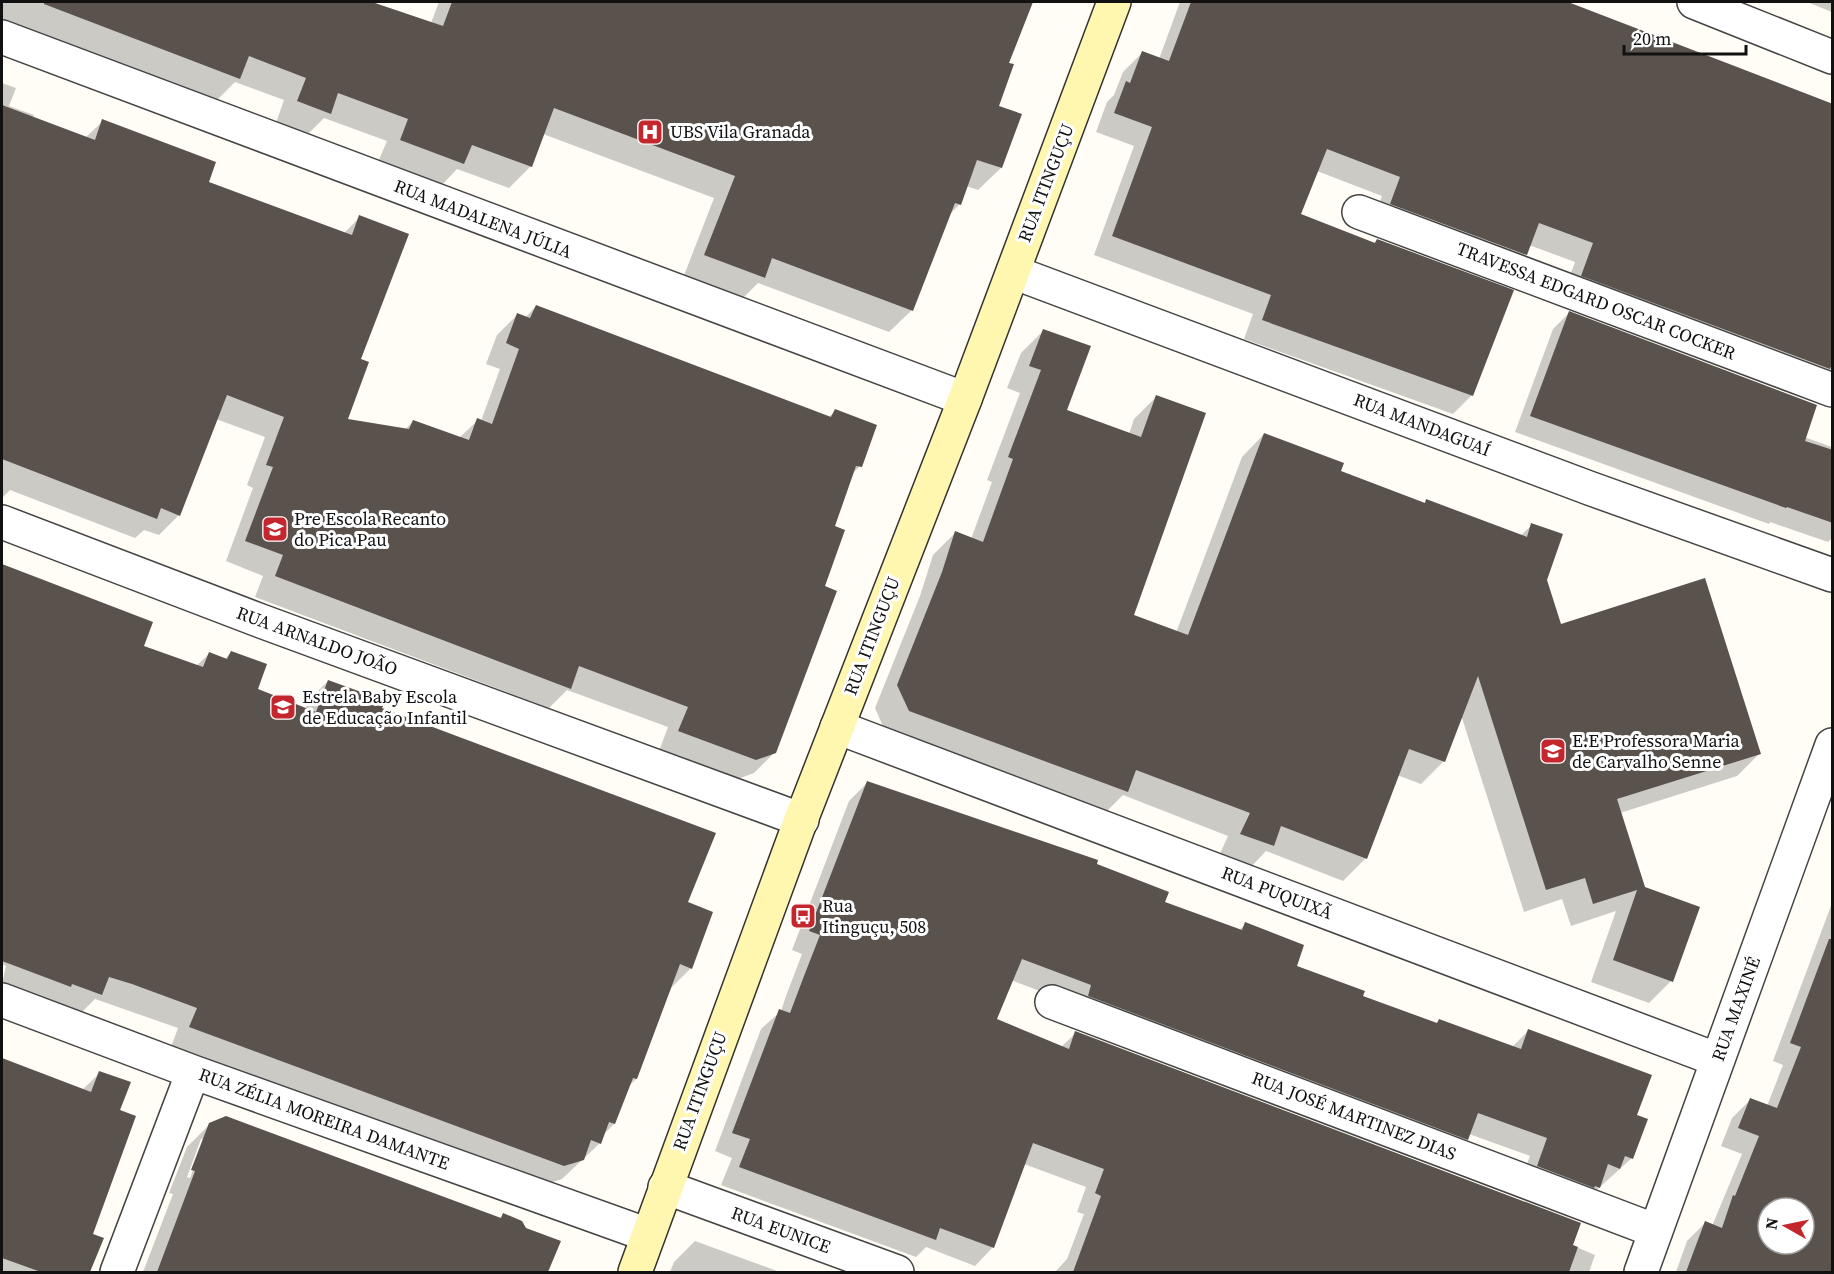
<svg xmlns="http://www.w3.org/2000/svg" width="1834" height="1274" viewBox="0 0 1834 1274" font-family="'Source Serif 4',serif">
  <rect width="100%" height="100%" fill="#fffdf5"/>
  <path fill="#0003" fill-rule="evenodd" d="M2,2H372L371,3L431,23L439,2H1031L1007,64L997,106L1020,115L1001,168L978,190L966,186L960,204L948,216L912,310L889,332L758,283L741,300L683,278L714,198L543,134L531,166L509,188L457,169L441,186L378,162L387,141L324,118L307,135L276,123L284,100L235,82L216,101L2,19Z
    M1180,2H1348L1368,9L1370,2H1562L1832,105V390L1563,295L1575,262L1529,245L1526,254L1507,273L1372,223L1382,196L1317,171L1299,215L1373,244L1377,240L1472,395L1453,414L1244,339L1253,314L1094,255L1134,146L1096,132L1107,102L1114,95L1123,72L1142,53L1159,59Z
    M1807,2H1832V12Z
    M2,83L16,88L9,106L34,115L33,118L85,138L103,121L207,183L344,233L360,217L359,360L345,420L405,430L413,421L459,438L478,420L481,421L500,369L486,364L497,335L517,315L525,318L536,306L828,418L835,411L860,466L851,475L833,527L823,587L775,752L754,773L735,780L659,751L668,727L567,690L549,708L255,597L263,576L226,561L253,488L247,485L265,437L216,419L179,515L159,535L144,530L135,538L10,490L2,498Z
    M1569,313L1804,437L1832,447V538L1828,542L1770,522L1769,524L1515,432L1553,329Z
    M1043,331L1066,411L1129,434L1134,419L1157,396L1132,616L1176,633L1242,457L1264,434L1339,472L1423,504L1427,501L1520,536L1532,525L1546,580L1560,625L1759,754L1737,776L1620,813L1671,981L1649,1003L1591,982L1616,911L1571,926L1562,899L1524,912L1461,715L1444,761L1421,784L1397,775L1366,858L1343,881L1266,851L1250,868L1219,856L1228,836L1123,795L1104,814L886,733L875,708L920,596L933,555L955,533L971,539L992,482L987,480L1020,393L1007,388L1021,353Z
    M2,566L151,623L142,647L196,666L209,654L224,660L231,652L256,690L305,710L308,701L328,681L380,708L686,903L691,968L671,988L636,1079L628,1087L614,1124L603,1135L600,1143L562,1179L543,1185L171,1047L178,1028L95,999L80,1014L2,984L6,966L2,964Z
    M867,783L1095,865L1163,903L1239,930L1246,924L1295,967L1362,997L1436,1024L1512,1047L1528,1031L1635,1116L1632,1158L1580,1205L1519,1184L1530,1156L1469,1134L1467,1139L1448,1157L1074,1004L1011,980L995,1020L1061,1047L1076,1033L1595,1255L1589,1272H1055L1067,1259L1084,1214L1077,1212L1086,1187L1024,1164L993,1247L975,1266L926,1247L916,1257L721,1185L732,1158L715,1151L761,1029L781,1011L786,996L802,954L792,950L849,801Z
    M1832,903V1272H1676L1687,1241L1705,1223L1712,1226L1742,1154L1721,1146L1732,1118L1750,1100L1767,1106L1783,1065L1773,1061ZM1768,1208H1804V1244H1768Z
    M2,1059L82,1090L100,1073L118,1111L91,1235L102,1239L89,1272H2Z
    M210,1124L499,1219L503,1215L525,1229L559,1242L547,1272H143L173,1194L169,1193L187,1147ZM201,1139H205L190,1178L187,1177Z
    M695,1241L780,1272H670L674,1262Z"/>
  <path fill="#5a524d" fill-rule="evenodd" d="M44,2H372L443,26L452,2H1033L1009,63L1014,64L999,106L1022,114L1002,168L977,160L961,205L955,203L913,311L772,258L765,278L704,255L735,176L554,108L532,167L472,145L464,164L400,140L408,119L338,93L331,114L297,101L306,78L249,56L240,79L44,4Z
    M1191,2H1568L1833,104V361L1830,369L1581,276L1593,243L1539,223L1527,255L1390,204L1400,177L1327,149L1301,214L1375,243L1377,239L1514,290L1473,396L1262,320L1271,295L1112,236L1152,127L1114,113L1126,81L1130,83L1142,51L1169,61Z
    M2,105L95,140L102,119L216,162L209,182L352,235L359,215L409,234L361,359L369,362L348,419L409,429L413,420L469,440L477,418L492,424L519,349L506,343L517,313L530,318L536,305L831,417L835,409L877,425L862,467L856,466L835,526L845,530L825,586L837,591L776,753L756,760L678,731L688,707L579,666L571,689L275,576L283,555L245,541L273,467L266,465L284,417L227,395L180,516L161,508L157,519L2,459Z
    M1569,311L1817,405L1805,441L1833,450V523L1787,507L1786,508L1530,416Z
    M1043,329L1091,346L1067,410L1141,437L1156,395L1206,413L1134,615L1188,635L1264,433L1344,463L1341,471L1425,503L1426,499L1527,537L1531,523L1563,534L1547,580L1561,624L1705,578L1761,754L1617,799L1645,887L1700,907L1673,982L1613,960L1637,890L1593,904L1585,878L1546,890L1478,676L1445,762L1409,749L1367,859L1281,826L1274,846L1240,834L1250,813L1136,770L1128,792L909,711L897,685L942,572L955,531L983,542L1013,459L1008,457L1041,370L1029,366Z
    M2,564L153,622L144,646L203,667L209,652L227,659L231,651L267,664L258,689L316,712L328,680L386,701L382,708L716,833L688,902L713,912L692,969L680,964L637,1079L633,1078L615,1124L609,1122L601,1144L591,1140L584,1160L564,1166L189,1027L197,1008L132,984L109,977L102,995L72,984L71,987L2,961Z
    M867,781L1098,860L1097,864L1169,892L1165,902L1242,930L1245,922L1304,945L1297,966L1365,991L1363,996L1437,1023L1439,1019L1521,1049L1528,1029L1652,1075L1637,1115L1648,1119L1633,1159L1625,1156L1620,1169L1608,1164L1600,1188L1595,1186L1594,1188L1537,1166L1547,1138L1478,1113L1468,1140L1088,996L1091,985L1022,959L997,1019L1069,1049L1075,1031L1581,1223L1573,1245L1578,1247L1569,1272H1073L1101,1196L1095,1193L1104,1169L1033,1143L994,1248L940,1228L936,1240L739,1167L750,1139L732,1133L779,1009L790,1013L804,976L820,935L809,931Z
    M1829,939H1833V1272H1686L1705,1221L1722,1228L1733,1195L1735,1196L1759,1136L1738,1128L1750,1098L1777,1108L1801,1047L1790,1043ZM1768,1208H1804V1244H1768Z
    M2,1058L91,1092L99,1071L131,1082L120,1110L136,1116L93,1234L104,1238L90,1272H41L2,1258Z
    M226,1116L501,1218L503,1213L522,1221L526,1228L561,1241L548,1272H157L195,1171L191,1170L209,1123Z"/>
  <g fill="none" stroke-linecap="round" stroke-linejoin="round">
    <g stroke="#444" stroke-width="36">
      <path id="street" d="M1694,2L1832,57
        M2,37L965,399
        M1359,212L1832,390
        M1013,272L1589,488L1832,575
        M2,522L261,621L802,820
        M837,727L1718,1060
        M2,1000L193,1072L648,1235
        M1052,1002L1656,1231
        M665,1187L897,1272
        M117,1272L193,1072
        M1641,1272L1832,745"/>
    </g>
    <g stroke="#333" stroke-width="36">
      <path id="secondary" d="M635,1272L799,825L965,399L1114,2"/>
    </g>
    <use href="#street" stroke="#fff" stroke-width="33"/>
    <use href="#secondary" stroke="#fff6b0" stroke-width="33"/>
  </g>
  <defs>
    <g id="hospital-square" transform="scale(1.35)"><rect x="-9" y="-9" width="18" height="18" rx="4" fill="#c4262e" stroke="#fff"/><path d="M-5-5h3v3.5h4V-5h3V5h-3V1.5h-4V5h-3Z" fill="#fff"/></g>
    <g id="school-square" transform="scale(1.35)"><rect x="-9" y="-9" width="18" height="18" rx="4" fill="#c4262e" stroke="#fff"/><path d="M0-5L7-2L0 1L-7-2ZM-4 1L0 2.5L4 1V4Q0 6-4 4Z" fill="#fff"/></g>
    <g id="bus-square" transform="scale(1.35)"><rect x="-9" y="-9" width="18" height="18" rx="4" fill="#c4262e" stroke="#fff"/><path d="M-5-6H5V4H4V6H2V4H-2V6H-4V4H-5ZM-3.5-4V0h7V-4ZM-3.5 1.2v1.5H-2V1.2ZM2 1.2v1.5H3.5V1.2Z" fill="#fff"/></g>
  </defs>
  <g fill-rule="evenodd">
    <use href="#hospital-square" x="650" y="132"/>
    <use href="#school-square" x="275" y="529"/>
    <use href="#school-square" x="283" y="707"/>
    <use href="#school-square" x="1553" y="751"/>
    <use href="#bus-square" x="803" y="916"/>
  </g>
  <g text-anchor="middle" stroke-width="6" stroke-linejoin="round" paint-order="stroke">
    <g font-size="18" fill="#111" stroke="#fff" text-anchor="start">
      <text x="670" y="138">UBS Vila Granada</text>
      <text x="294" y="525">Pre Escola Recanto<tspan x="294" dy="21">do Pica Pau</tspan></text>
      <text x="302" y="703">Estrela Baby Escola<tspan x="302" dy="21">de Educação Infantil</tspan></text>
      <text x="1572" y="747">E.E Professora Maria<tspan x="1572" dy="21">de Carvalho Senne</tspan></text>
      <text x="822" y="912">Rua<tspan x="822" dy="21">Itinguçu, 508</tspan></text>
    </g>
    <g font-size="18" fill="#111" stroke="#fff">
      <text transform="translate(1046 183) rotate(-69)" y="6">RUA ITINGUÇU</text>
      <text transform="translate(483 219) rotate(21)" y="6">RUA MADALENA JÚLIA</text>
      <text transform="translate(1596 301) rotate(21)" y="6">TRAVESSA EDGARD OSCAR COCKER</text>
      <text transform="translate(1422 425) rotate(21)" y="6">RUA MANDAGUAÍ</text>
      <text transform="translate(872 636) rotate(-69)" y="6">RUA ITINGUÇU</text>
      <text transform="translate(317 641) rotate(20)" y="6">RUA ARNALDO JOÃO</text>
      <text transform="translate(1277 893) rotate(21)" y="6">RUA PUQUIXÃ</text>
      <text transform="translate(1736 1009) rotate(-70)" y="6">RUA MAXINÉ</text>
      <text transform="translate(700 1091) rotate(-70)" y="6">RUA ITINGUÇU</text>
      <text transform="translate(1354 1116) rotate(21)" y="6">RUA JOSÉ MARTINEZ DIAS</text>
      <text transform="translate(324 1119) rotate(20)" y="6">RUA ZÉLIA MOREIRA DAMANTE</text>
      <text transform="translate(781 1230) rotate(20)" y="6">RUA EUNICE</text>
    </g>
  </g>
  <rect width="1834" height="1274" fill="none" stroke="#111111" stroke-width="6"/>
  <g transform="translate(1786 1226) rotate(279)"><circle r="28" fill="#ffffff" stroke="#a0a0a0" stroke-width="1.5"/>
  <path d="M0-4.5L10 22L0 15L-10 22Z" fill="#c4262e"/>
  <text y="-9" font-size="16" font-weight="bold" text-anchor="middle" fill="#111111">N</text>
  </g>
  <path d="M1624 45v9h122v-9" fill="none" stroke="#111111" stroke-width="3"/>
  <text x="1633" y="45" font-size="18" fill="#111111" stroke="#ffffff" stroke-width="4.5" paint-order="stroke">20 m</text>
</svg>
